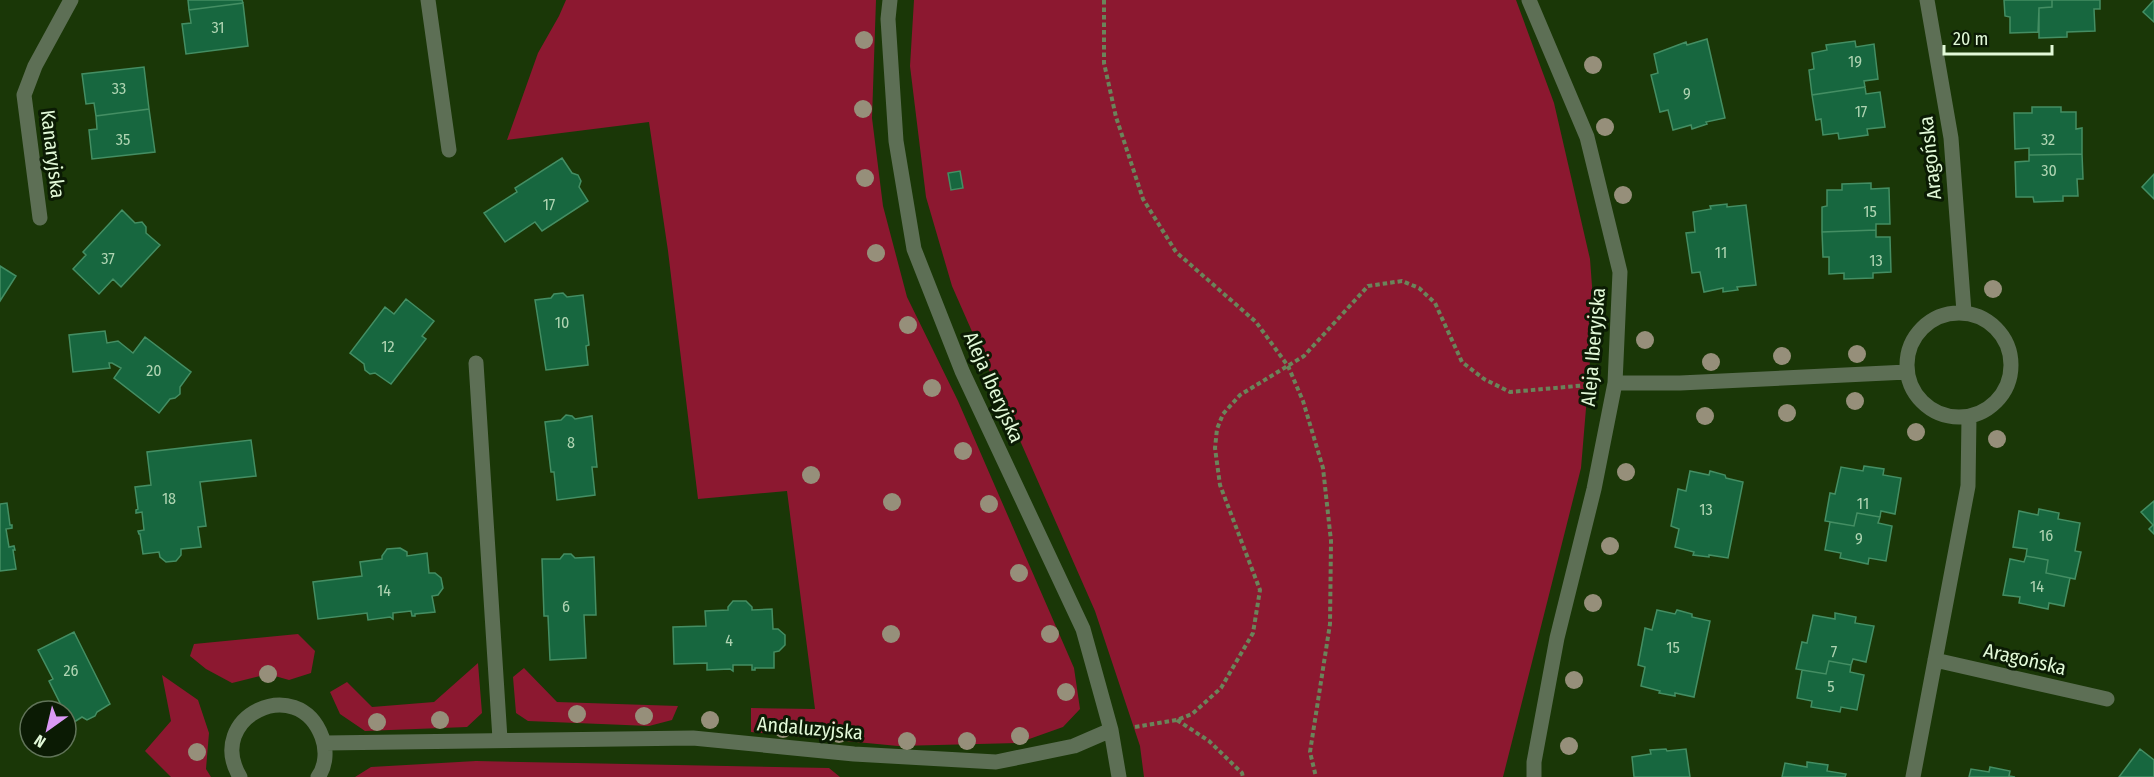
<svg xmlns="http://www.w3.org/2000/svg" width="2154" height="777" viewBox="0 0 2154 777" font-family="'Fira Sans Condensed',sans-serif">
  <rect width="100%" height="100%" fill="#1a3707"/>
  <path fill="#8c1830" d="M566,0H876L872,118L883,206L907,297L958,401L1074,668L1080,709L1063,727L1018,743L898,746L751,732V708L815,709L787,491L698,499L668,251L649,122L507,140L538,53L559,16Z
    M914,0H1516L1554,103L1590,259L1594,313L1581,468L1503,777H1144L1140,746L1095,611L952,286L926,197L910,66Z
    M298,634L315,651L311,673L289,680L268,674L232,683L206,669L190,656L194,644Z
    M478,663L482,713L467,727L365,731L340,714L330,692L347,682L372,707L434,702Z
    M524,668L557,702L678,706L672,720L649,726L528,721L516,713L513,677Z
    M162,675L198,700L209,733L206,769L211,777H171L145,751L171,721Z
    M476,761L829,768L840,777H355L371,767Z"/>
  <path fill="#17673f" stroke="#448e63" stroke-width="1.5" d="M188,0H242L243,3L189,10Z
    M2004,0H2052V7L2039,8L2038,32L2010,33V17L2005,16Z
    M2052,0H2100V9H2094L2095,31L2067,32V37L2039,38V8L2052,7Z
    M2154,0V22L2143,12Z
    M243,3L248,46L186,54L182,24L191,23L189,10Z
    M1707,39L1725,118L1706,122L1707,124L1692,129L1691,125L1673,130L1668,110L1660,112L1651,75L1658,73L1654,54L1686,42L1687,45Z
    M1855,41L1856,47L1874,44L1878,79L1864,81L1865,87L1812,95L1809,70L1814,69L1812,53L1827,50L1826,45Z
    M144,67L149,109L96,116L94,103L86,104L82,74Z
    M1865,87L1866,94L1880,92L1885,127L1867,129L1868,135L1839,139L1838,133L1823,135L1821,119L1816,120L1812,95Z
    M2032,107H2061V112H2076V129L2082,128V154L2029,155V148L2015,149L2014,113H2032Z
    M149,109L155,152L92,159L89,130L97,129L96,116Z
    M2082,154L2083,179H2077L2078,196H2063V201L2034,202L2033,197H2016L2015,162L2029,161V155Z
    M562,158L572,173L578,175L581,181L579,187L588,201L542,231L535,222L505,242L484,213L517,192L515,188Z
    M960,171L963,188L951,190L948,173Z
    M2154,174V199L2142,187Z
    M1871,183V189L1889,188L1890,224H1876V230L1822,232V207L1827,206V190H1842V184Z
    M1727,204V207L1746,205L1756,285L1737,287L1738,290L1723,292V288L1704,292L1700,272L1692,273L1686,233L1695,232L1693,212L1711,209L1710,206Z
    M122,210L135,223L142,222L146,227V233L160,245L121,287L113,279L99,294L73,269L86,255L83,252Z
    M1876,230V237H1890L1891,272L1873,273V278L1844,279V273L1829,274V257H1823L1822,232Z
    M0,266L16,276L0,301Z
    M563,293L567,297L583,295L589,345L586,346L588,365L546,370L535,300L551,298L554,294Z
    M406,299L434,321L422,336L426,339L391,384L375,373L370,374L365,370L364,364L350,353L385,307L394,314Z
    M105,331L107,343L118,341L133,353L145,337L191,372L180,387V394L175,398L170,399L159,413L114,378L121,368L112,363H109L110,368L73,372L69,335Z
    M566,415L572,416L575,419L592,416L597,467H592L595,495L557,500L554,472H551L545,422L561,420Z
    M251,440L256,476L200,482L206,526L198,527L201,547L181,549V555L176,561L166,562L160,557L159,552L143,554L140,534H139L138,531L144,530L142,512L136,513V510L138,509L135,487L151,485L147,452Z
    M1864,466L1884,469L1883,475L1901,478L1895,514L1881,511L1880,517L1857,513L1854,526L1825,521L1830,493L1835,494L1841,467L1863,471Z
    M1690,471L1709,475L1710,471L1725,475L1726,478L1743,482L1728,558L1709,555V557L1693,555L1694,552L1675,547L1679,529L1671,526L1678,489L1686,491Z
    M2154,501V534L2149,529L2153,525L2141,512Z
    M7,503L10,525H12V528L6,529L9,547L14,546L15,550H13L16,569L0,571V504Z
    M2039,509L2059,513L2058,519L2080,523L2075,551L2081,552L2075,579L2046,573L2048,560L2026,556L2027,549L2013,547L2019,511L2038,515Z
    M1857,513L1880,517L1878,523L1892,526L1886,561L1869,558L1868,564L1840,558L1841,553L1825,550L1830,522L1854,526Z
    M400,548L407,552V556L427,553L429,573H435L441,578L443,588L438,595L432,596L435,612L415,614V616H412L411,611L393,613V619L390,617L368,620L367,613L318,619L313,582L362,576L360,562L382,559V556L387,549Z
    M564,554H571L575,558L594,557L596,615H584L586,658L550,660L548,616H544L542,559H560Z
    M2026,556L2048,560L2046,573L2070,578L2064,606L2049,603L2048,609L2019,603L2020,597L2003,595L2010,559L2024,562Z
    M733,601H746L752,607V610L772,609L773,629H778L785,635V645L779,651L774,652V668H755V670H752V665H733V671L730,669L707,670V663L674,664L673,627L706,626L705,611L728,610V607Z
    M1657,610L1675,614L1677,610L1692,614V617L1710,621L1694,697L1675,693V696L1659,693L1660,691L1641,686L1645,667L1638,665L1645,628L1652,630Z
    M1835,613L1856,617L1855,623L1874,626L1866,662L1853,659L1851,665L1829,661L1826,674L1796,669L1802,642L1807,643L1813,615L1835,619Z
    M74,632L110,704L97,712L95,716L87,720L82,717L71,724L66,711H64L49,681L53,679L38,650Z
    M1829,661L1851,665L1850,672L1864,675L1857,710L1841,707L1840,712L1811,707L1812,701L1797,698L1802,670L1826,674Z
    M1666,749L1667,751L1686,749L1690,777H1634L1632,757L1651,754L1650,750Z
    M2140,749L2154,760V777H2119Z
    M1807,762L1828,765L1827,771L1846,774L1845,777H1782L1785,763L1807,767Z
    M1990,767L2010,771L2009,776L2015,777H1969L1971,769L1989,772Z"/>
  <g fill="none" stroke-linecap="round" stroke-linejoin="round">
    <path stroke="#6a845a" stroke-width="4" stroke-dasharray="4.5 3" stroke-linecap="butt" d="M1104,0V63L1116,117L1143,199L1176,252L1256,322L1288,366L1303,401L1323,468L1331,541L1330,624L1310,752L1316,777
      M1177,720L1209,741L1242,773L1243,777
      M1135,727L1177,720L1192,714L1221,688L1253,633L1260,590L1220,485L1215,448L1217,429L1223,414L1240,395L1304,356L1368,286L1402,281L1419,288L1435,303L1462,362L1484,379L1510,392L1588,385"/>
    <path stroke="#5d6f55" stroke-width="15" d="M428,0L449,150
      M890,0L888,19L896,141L914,249L962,371L1083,629L1111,730L1119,777
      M1529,0L1587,137L1620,272L1615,383L1594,489L1557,638L1534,762V777
      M1927,0L1951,138L1964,312
      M40,218L24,95L35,66L71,0
      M1907 365a52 52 0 1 1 104 0a52 52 0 1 1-104 0Z
      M476,363L500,739
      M1615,383H1680L1907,372
      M1935,660L2107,699
      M325,743L693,738L854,754L996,762L1074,746L1111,730
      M240,777C204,717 298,672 322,737C327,750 326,766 318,777
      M1913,777L1968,486L1969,417"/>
  </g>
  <g fill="#968f7a">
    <circle cx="864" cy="40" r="9"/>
    <circle cx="1593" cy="65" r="9"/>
    <circle cx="863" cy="109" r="9"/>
    <circle cx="1605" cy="127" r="9"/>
    <circle cx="865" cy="178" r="9"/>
    <circle cx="1623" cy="195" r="9"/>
    <circle cx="876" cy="253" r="9"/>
    <circle cx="1993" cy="289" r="9"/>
    <circle cx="908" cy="325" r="9"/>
    <circle cx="1645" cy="340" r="9"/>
    <circle cx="1857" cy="354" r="9"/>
    <circle cx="1782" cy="356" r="9"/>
    <circle cx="1711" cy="362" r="9"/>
    <circle cx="932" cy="388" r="9"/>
    <circle cx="1855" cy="401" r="9"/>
    <circle cx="1787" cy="413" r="9"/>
    <circle cx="1705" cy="416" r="9"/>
    <circle cx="1916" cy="432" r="9"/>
    <circle cx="1997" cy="439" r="9"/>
    <circle cx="963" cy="451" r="9"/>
    <circle cx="1626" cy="472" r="9"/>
    <circle cx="811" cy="475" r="9"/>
    <circle cx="892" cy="502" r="9"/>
    <circle cx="989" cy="504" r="9"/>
    <circle cx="1610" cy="546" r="9"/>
    <circle cx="1019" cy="573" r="9"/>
    <circle cx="1593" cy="603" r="9"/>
    <circle cx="891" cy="634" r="9"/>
    <circle cx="1050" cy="634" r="9"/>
    <circle cx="268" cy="674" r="9"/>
    <circle cx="1574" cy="680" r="9"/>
    <circle cx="1066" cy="692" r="9"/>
    <circle cx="577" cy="714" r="9"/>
    <circle cx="644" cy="716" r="9"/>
    <circle cx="440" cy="720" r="9"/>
    <circle cx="710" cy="720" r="9"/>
    <circle cx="377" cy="722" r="9"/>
    <circle cx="783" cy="729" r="9"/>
    <circle cx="839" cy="734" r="9"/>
    <circle cx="1020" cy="736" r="9"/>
    <circle cx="907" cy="741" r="9"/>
    <circle cx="967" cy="741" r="9"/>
    <circle cx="1569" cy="746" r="9"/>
    <circle cx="197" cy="752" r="9"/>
  </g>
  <g text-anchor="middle" stroke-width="6" stroke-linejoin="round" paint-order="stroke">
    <g font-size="16" fill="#afd4b2">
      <text x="218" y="33">31</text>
      <text x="1855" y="67">19</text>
      <text x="119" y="94">33</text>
      <text x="1687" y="99">9</text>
      <text x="1861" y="117">17</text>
      <text x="123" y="145">35</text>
      <text x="2048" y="145">32</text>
      <text x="2049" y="176">30</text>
      <text x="549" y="210">17</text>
      <text x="1870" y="217">15</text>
      <text x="1721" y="258">11</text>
      <text x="108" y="264">37</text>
      <text x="1876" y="266">13</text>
      <text x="562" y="328">10</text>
      <text x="388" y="352">12</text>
      <text x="154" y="376">20</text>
      <text x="571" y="448">8</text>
      <text x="169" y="504">18</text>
      <text x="1863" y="509">11</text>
      <text x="1706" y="515">13</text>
      <text x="2046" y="541">16</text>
      <text x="1859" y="544">9</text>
      <text x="2037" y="592">14</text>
      <text x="384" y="596">14</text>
      <text x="566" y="612">6</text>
      <text x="729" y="646">4</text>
      <text x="1673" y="653">15</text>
      <text x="1834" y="657">7</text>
      <text x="71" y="676">26</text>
      <text x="1831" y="692">5</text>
    </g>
    <g font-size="20" fill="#e2f9d8" stroke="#0b1b04">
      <text transform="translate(53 154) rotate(83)" y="7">Kanaryjska</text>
      <text transform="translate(1930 158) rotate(-96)" y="7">Aragońska</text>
      <text transform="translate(1593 347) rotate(-85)" y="7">Aleja Iberyjska</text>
      <text transform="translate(994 387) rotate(66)" y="7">Aleja Iberyjska</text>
      <text transform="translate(2025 659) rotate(13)" y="7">Aragońska</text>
      <text transform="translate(810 728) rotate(5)" y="7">Andaluzyjska</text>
    </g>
  </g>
  <g transform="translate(48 729) rotate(214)"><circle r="28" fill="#0b1b04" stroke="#617459" stroke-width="1.5"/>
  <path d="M0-4.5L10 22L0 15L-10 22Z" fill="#db99f5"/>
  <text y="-9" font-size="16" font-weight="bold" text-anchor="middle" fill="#e2f9d8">N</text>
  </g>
  <path d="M1944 45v9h108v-9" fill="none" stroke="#e2f9d8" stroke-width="3"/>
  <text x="1953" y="45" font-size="18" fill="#e2f9d8" stroke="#0b1b04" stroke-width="4.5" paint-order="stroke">20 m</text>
</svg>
